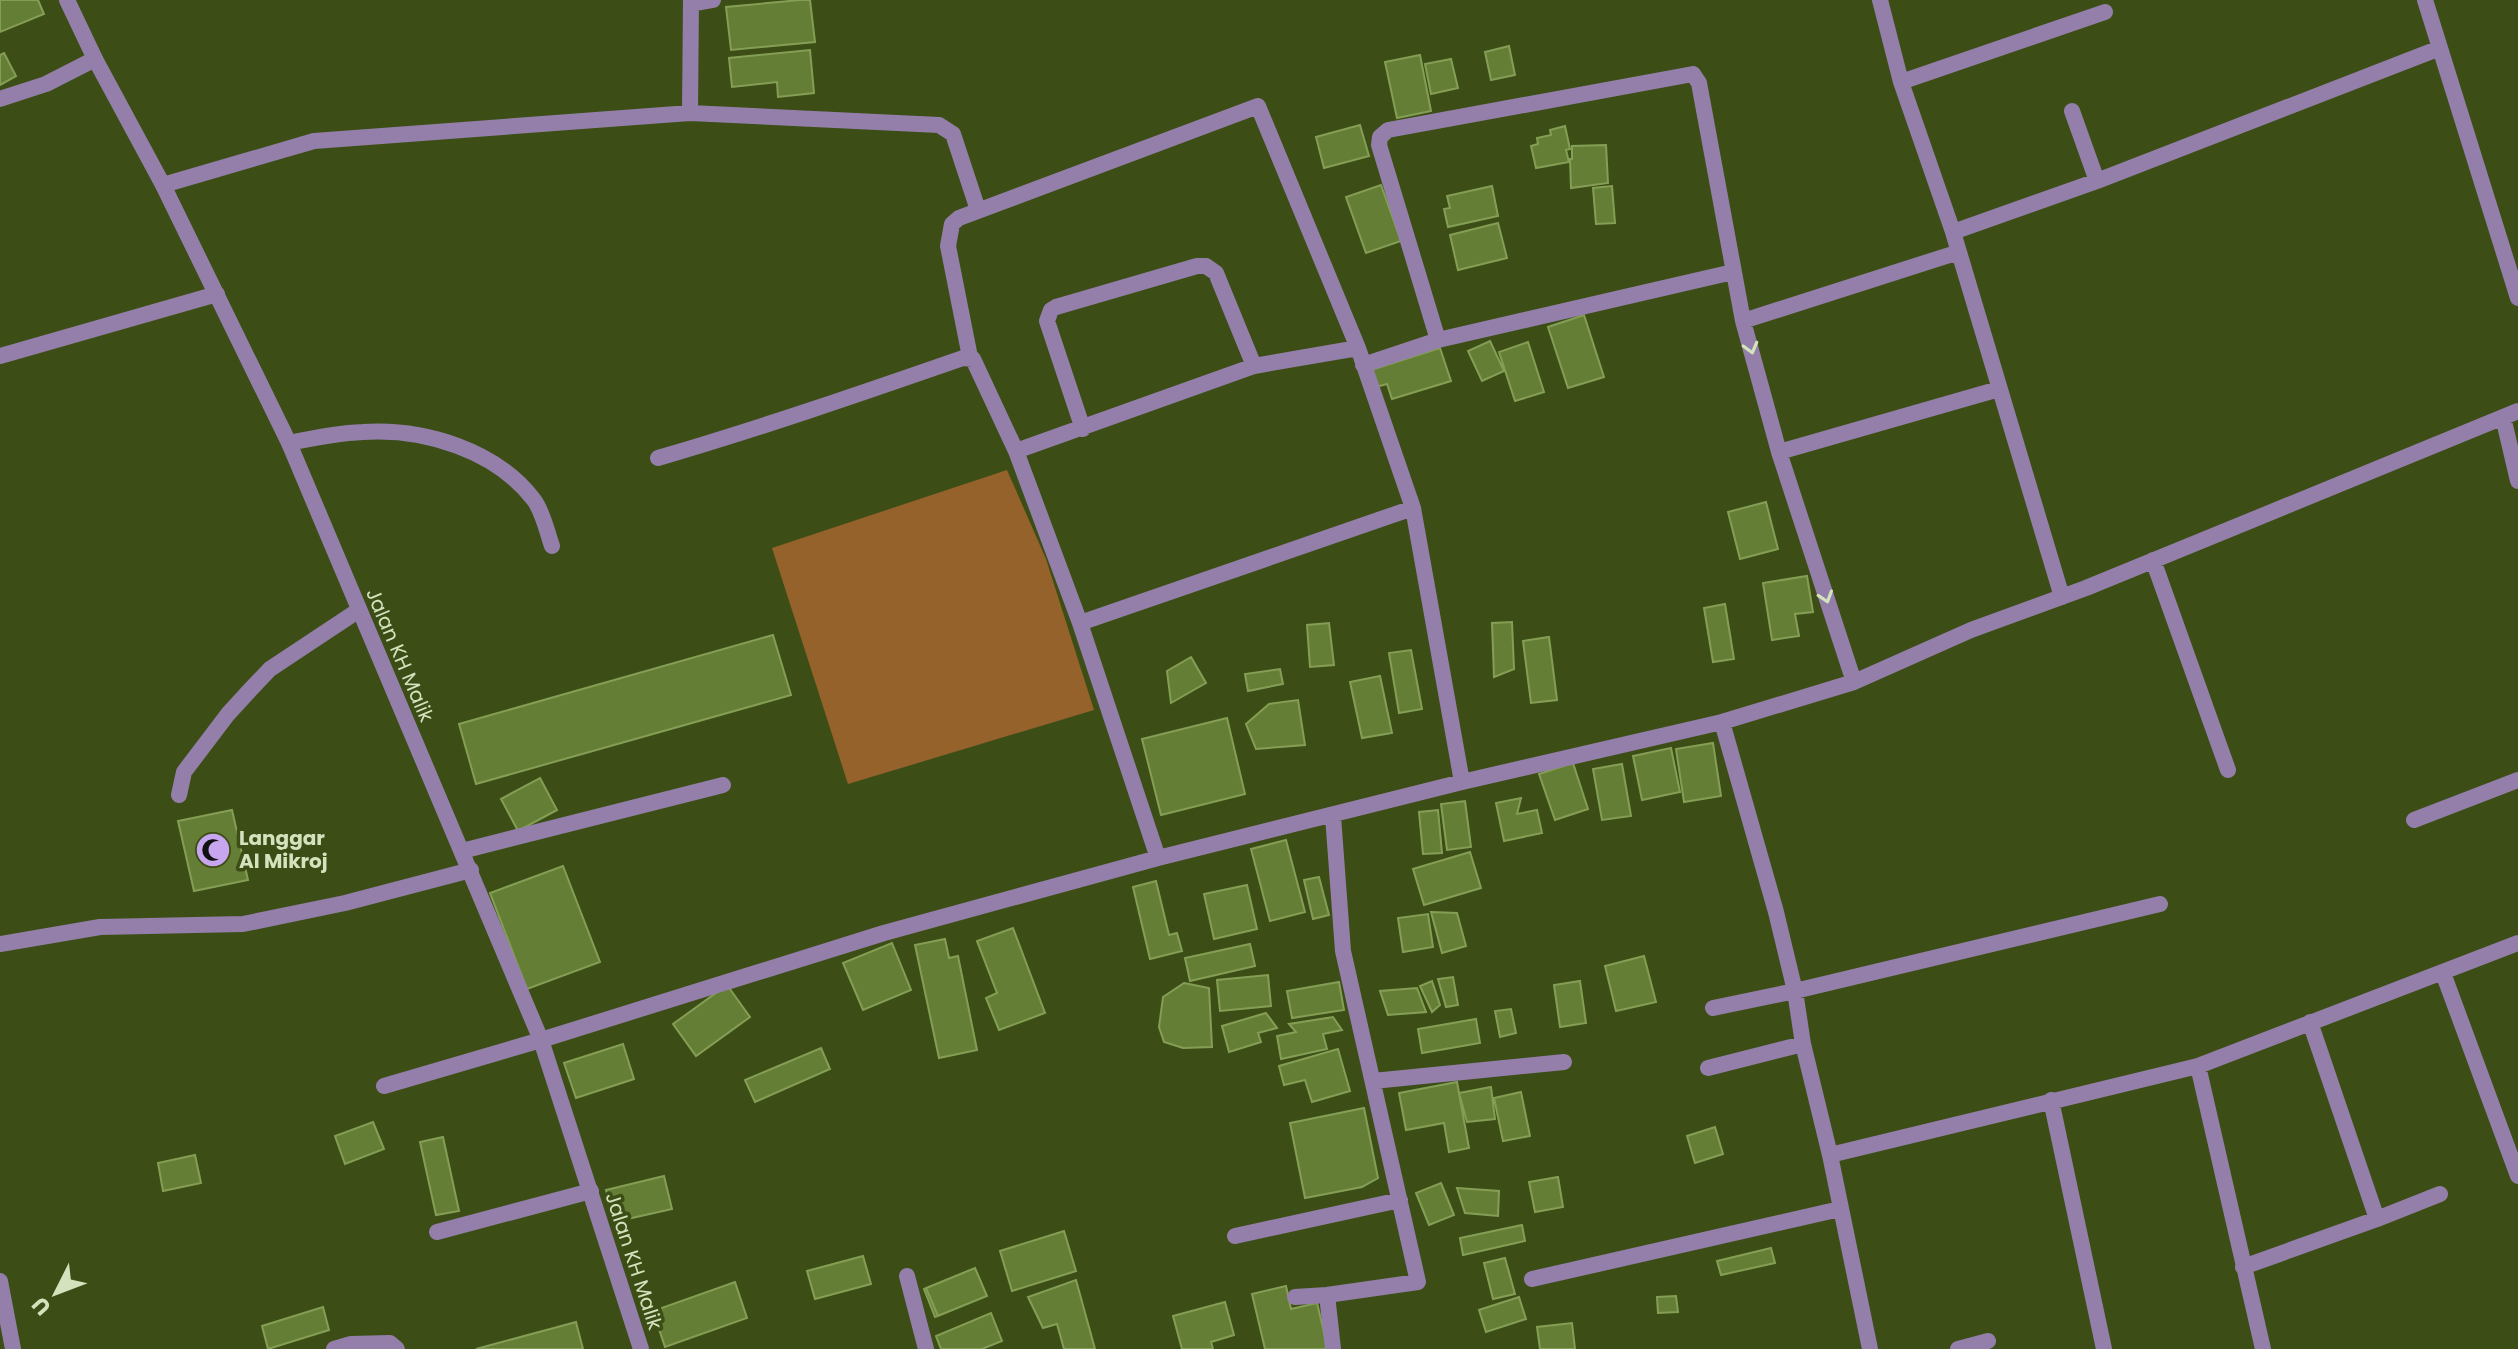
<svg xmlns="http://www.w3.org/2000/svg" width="2518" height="1349" viewBox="0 0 2518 1349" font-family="Poppins,sans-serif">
  <rect width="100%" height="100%" fill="#3c4e16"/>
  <path fill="#95622b" d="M1007,470L1046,559L1094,710L848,784L772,548Z"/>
  <path fill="#657e35" stroke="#849f55" stroke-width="2" d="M0,0H38L44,14L0,32Z
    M800,0H810L815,42L731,50L726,7Z
    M1509,46L1515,75L1491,80L1485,52Z
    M810,50L814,93L778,97L777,82L732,87L729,58Z
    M4,53L16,76L0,85V55Z
    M1420,55L1431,111L1397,118L1385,62Z
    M1451,59L1458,88L1431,94L1425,64Z
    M1360,125L1369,156L1324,168L1316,137Z
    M1565,126L1570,149L1566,150L1569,162L1536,168L1531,146L1538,144L1537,138L1551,135L1550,130Z
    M1606,145L1608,183L1571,188L1570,159H1572V146Z
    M1381,185L1401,241L1366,253L1346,197Z
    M1492,186L1498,216L1448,227L1444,209L1450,208L1447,196Z
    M1612,186L1615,223L1596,224L1593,188Z
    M1498,223L1507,258L1458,270L1450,235Z
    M1584,315L1604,377L1568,388L1548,327Z
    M1490,341L1504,371L1482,381L1468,351Z
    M1528,342L1544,392L1515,401L1499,352Z
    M1440,348L1451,381L1392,399L1387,384L1376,387L1371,370Z
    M1766,502L1778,549L1740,559L1728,512Z
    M1807,576L1813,612L1795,614L1799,636L1772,640L1763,583Z
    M1725,604L1734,659L1713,662L1704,608Z
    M1512,622L1514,669L1494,677L1492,623Z
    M1329,623L1334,665L1310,667L1307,625Z
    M773,635L791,695L476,784L459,724Z
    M1549,637L1557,700L1531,703L1523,641Z
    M1411,650L1422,709L1399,713L1389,653Z
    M1191,657L1206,683L1171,703L1167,671Z
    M1280,669L1283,684L1248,691L1245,674Z
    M1380,676L1392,733L1362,738L1350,682Z
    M1298,700L1305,745L1256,749L1246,724L1269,704Z
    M1227,718L1245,794L1161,815L1142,739Z
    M1713,743L1721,796L1684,802L1676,749Z
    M1671,748L1680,792L1642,800L1633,756Z
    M1573,763L1588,809L1555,820L1539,774Z
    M1622,764L1631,816L1602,820L1593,769Z
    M540,778L557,810L518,831L501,799Z
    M1521,798L1517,814L1537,810L1542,833L1504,841L1496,803Z
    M1465,801L1471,847L1447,850L1441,804Z
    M232,810L248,880L194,891L178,821Z
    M1438,810L1442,853L1423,854L1419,812Z
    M1286,840L1305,912L1270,921L1251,849Z
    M1470,852L1481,888L1424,905L1413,869Z
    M563,866L600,962L527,989L490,893Z
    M1319,877L1329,915L1313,919L1304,880Z
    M1156,881L1169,935L1177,933L1182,951L1150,959L1133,887Z
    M1247,885L1257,929L1214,939L1204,894Z
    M1431,912L1457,913L1466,946L1442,953Z
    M1428,914L1433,947L1403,952L1398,918Z
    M1013,928L1045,1013L999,1030L986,998L997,993L977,941Z
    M945,939L949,958L958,956L977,1050L939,1058L915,945Z
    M892,943L911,990L863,1010L843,963Z
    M1250,944L1255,966L1190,981L1185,958Z
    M1644,956L1656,1002L1616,1011L1605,966Z
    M1268,975L1271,1006L1220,1011L1217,980Z
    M1453,977L1458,1005L1446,1007L1438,979Z
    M1432,981L1440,1005L1432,1012L1420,986Z
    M1580,981L1586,1023L1560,1027L1554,985Z
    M1339,982L1344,1010L1292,1018L1287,991Z
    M1184,983L1209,988L1212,1047L1183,1048L1164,1042L1159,1027L1163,997Z
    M727,985L750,1017L696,1056L673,1024Z
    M1417,988L1426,1012L1388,1015L1380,991Z
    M1511,1009L1516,1033L1500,1037L1495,1011Z
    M1266,1013L1277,1028L1258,1033L1261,1042L1229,1052L1222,1026Z
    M1333,1017L1342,1030L1323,1034L1327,1049L1281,1059L1277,1036L1296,1032L1289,1024Z
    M1476,1019L1480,1043L1422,1053L1418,1029Z
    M623,1044L634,1079L576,1098L564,1063Z
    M821,1048L830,1069L755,1102L745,1080Z
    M1338,1049L1350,1091L1312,1102L1305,1080L1284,1085L1279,1066Z
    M1457,1082L1469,1148L1449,1152L1444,1123L1406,1130L1399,1093Z
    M1491,1087L1495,1119L1467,1122L1459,1093Z
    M1521,1092L1530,1136L1503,1141L1494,1098Z
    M1364,1108L1378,1178L1362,1187L1305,1198L1290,1123Z
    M373,1122L384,1149L345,1164L335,1136Z
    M1715,1127L1723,1154L1695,1163L1687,1136Z
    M443,1137L459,1211L436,1215L420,1142Z
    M195,1155L201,1183L163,1191L158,1163Z
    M664,1176L672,1209L614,1222L606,1190Z
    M1558,1177L1563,1207L1535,1212L1529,1182Z
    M1441,1183L1454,1215L1429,1225L1416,1193Z
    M1457,1188L1499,1191L1498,1216L1465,1213Z
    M1522,1225L1525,1241L1463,1255L1460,1238Z
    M1064,1231L1076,1271L1012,1291L1000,1251Z
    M1771,1248L1775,1263L1721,1275L1717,1261Z
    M863,1256L871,1284L815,1299L807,1271Z
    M1505,1258L1515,1294L1493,1299L1484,1263Z
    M975,1268L987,1296L935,1317L924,1289Z
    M975,1268L987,1296L938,1316L926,1288Z
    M1076,1280L1095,1349H1064L1057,1324L1043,1328L1028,1297Z
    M735,1282L747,1318L665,1347L653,1311Z
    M1286,1286L1291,1309L1317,1303L1328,1349H1265L1252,1294Z
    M1676,1296L1678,1312L1658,1313L1657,1297Z
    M1519,1297L1526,1319L1486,1332L1479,1310Z
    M1225,1302L1234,1335L1211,1342L1213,1349H1182L1173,1316Z
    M323,1307L329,1330L268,1349L262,1326Z
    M991,1313L1002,1341L982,1349H941L936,1336Z
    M576,1322L583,1349H476Z
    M1572,1323L1575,1349H1540L1537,1327Z"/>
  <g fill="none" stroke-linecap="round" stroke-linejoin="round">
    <path stroke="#937faa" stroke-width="16" d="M1880,0L1901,82L1953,232L2062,597
      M2425,0L2518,298
      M691,4L713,0
      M1901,82L2105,12
      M0,99L46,84L95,59
      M2072,111L2097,181
      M690,113L691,0
      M163,185L314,141L690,113L939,125L953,134L978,210
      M1953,232L2097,181L2440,48
      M1743,321L1959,252
      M1438,340L1379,145L1380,137L1388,130L1693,74L1699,83L1743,321L1779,452L1854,682
      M0,356L217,294
      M970,357L948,246L952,224L959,218L1258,106L1358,348
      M1363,365L1438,340L1733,272
      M2503,417L2518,481
      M1083,429L1047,321L1051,310L1056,307L1197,266H1206L1216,273L1254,366
      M289,443C313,438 338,433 363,432C424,428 496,450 534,500C543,512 547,532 552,546
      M1016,451L1254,366L1358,348L1413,508L1462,782
      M1779,452L1999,389
      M658,458C761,428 862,393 963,358L973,359L1016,451L1080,623L1158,858
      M2153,560L2228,770
      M1080,623L1413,508
      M1722,722L1776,912L1795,991L1803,1044L1830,1155L1870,1349
      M179,795L184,772L228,714L250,690L270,669L359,610
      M2414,820L2518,780
      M462,851L723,785
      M0,944L100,927L243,924L345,903L471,870
      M2443,973L2518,1176
      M1713,1008L1795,991L2160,904
      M2198,1066L2263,1349
      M1708,1068L1803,1044
      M1373,1081L1564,1062
      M384,1086L541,1040L884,933L1158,858L1462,782L1722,722L1854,682L1971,630L2086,588L2518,411
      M2051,1100L2104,1349
      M1830,1155L2198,1066L2518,943
      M2377,1219L2440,1194
      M437,1232L591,1191
      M1235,1236L1400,1200
      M2243,1267L2377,1219L2310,1022
      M907,1276L926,1349
      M1532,1279L1840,1209
      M0,1281L13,1349
      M1327,1295L1333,1349
      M1295,1297L1327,1295L1418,1282L1343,951L1333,816
      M334,1349L351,1344L390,1343L397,1349
      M1958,1349L1988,1341"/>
    <path stroke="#937faa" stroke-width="16" d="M67,0L95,59L163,185L289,443L541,1040L641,1349"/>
  </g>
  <defs><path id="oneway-chevron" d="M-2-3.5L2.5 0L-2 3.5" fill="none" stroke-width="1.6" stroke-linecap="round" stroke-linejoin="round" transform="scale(2)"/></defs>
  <g stroke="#d4e3be">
    <use href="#oneway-chevron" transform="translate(1751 348) rotate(75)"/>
    <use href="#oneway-chevron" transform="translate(1826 597) rotate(72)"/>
  </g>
  <defs>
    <g id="mosque-disc" transform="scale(1.8)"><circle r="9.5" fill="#c8a6ef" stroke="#3c4e16"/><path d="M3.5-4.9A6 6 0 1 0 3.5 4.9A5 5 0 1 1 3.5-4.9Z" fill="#111"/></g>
  </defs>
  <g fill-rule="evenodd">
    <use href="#mosque-disc" x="213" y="850"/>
  </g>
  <g text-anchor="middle" stroke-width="7" stroke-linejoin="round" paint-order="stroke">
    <g font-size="20" fill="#d4e3be" stroke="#3c4e16">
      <text transform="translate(400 655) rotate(67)" y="7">Jalan KH Malik</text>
      <text transform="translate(634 1261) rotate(72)" y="7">Jalan KH Malik</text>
    </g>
    <g font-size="20" font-weight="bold" fill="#d4e3be" stroke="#3c4e16" text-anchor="start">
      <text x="239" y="845">Langgar<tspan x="239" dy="23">Al Mikroj</tspan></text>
    </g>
  </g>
  <g transform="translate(56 1293) rotate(228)" stroke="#3c4e16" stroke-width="6" paint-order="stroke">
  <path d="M0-6L14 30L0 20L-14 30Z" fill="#d4e3be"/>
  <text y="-12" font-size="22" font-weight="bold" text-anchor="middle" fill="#d4e3be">U</text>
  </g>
</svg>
